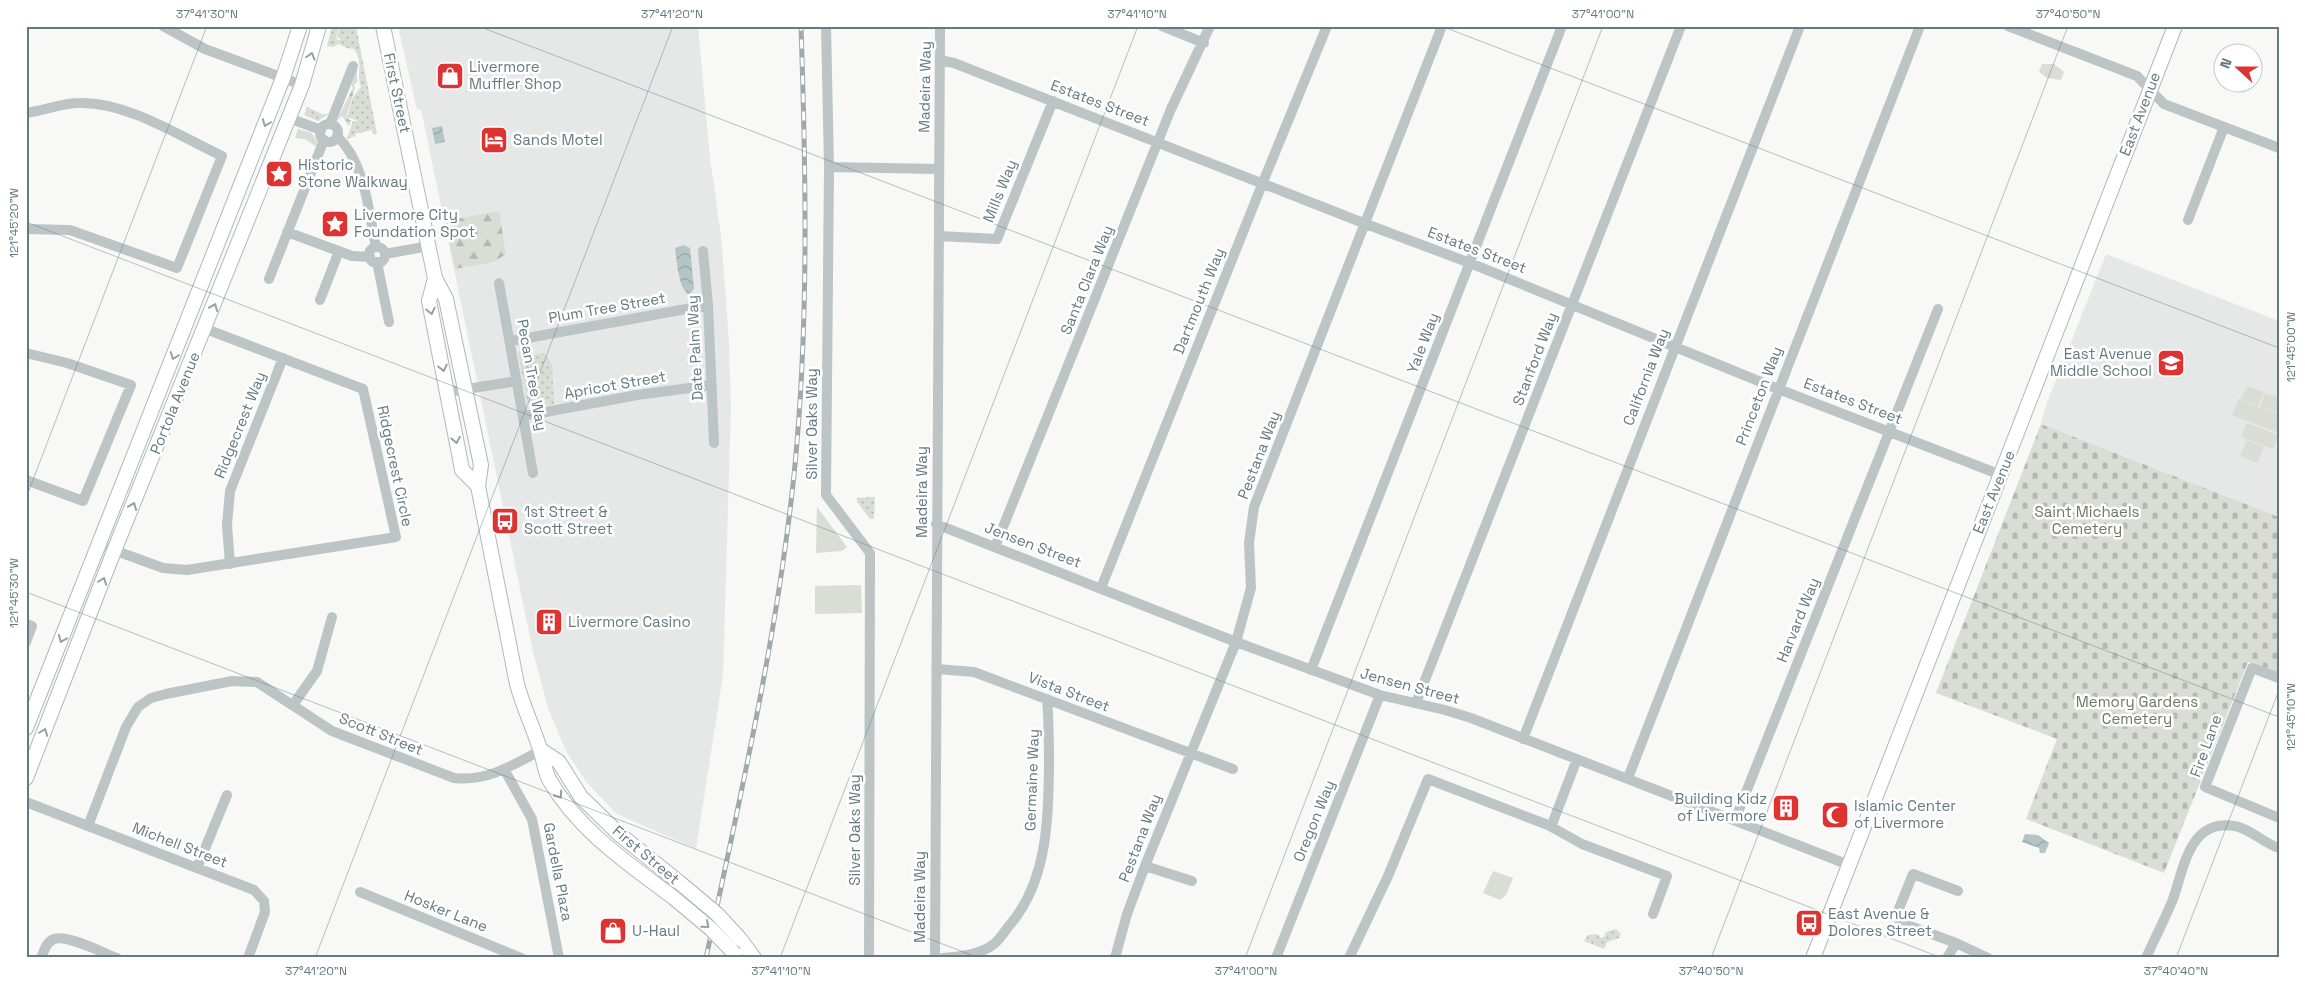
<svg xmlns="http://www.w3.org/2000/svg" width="2305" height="984" viewBox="0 0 2305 984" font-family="'Space Grotesk',sans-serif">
  <defs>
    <pattern id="forest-firs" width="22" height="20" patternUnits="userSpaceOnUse" patternTransform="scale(1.25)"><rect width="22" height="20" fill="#daddd5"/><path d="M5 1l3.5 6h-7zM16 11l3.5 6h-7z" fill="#b4b8b2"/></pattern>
    <pattern id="cemetery-stones" width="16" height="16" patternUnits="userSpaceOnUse" patternTransform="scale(1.25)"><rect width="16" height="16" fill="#daddd5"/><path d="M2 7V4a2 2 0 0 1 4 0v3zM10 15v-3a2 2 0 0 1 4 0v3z" fill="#b4b8b2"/></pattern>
    <pattern id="park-dots" width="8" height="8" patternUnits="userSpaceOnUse" patternTransform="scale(1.25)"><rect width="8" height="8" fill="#daddd5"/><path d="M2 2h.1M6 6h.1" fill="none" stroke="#b4b8b2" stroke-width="1.8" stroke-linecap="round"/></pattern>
    <pattern id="water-waves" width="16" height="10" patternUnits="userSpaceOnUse" patternTransform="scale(1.25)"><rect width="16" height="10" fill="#b4c5c6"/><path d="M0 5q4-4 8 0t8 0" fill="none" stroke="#96a5a6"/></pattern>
  </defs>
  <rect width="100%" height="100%" fill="#f8f8f6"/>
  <path fill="#e6e8e7" d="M398,26H698L710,158L721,235L729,342L731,407L723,675L696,849L617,814L587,783L566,751L548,708L533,652L421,109L417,110Z
    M2106,254L2279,321V517L2041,424L2046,405Z"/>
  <path fill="#daddd5" d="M2042,64H2054L2064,72L2061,80L2047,78L2039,72Z
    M298,129L312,133L317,142V147L305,139L295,138Z
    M2247,386L2264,392L2258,406L2241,399Z
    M2265,393L2279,398L2277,413L2260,407Z
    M2239,399L2279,415V433L2232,415Z
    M2247,423L2279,435L2273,449L2241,437Z
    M2247,440L2264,447L2257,463L2240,456Z
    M817,507L847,547L842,551L816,553Z
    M861,585L862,613L815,614V586Z
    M1493,871L1513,878L1506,895L1500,900L1483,893Z"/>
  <path fill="url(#forest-firs)" d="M357,66V82L354,85L355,88L346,117L351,121L349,126L342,116L336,122L353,88L351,85Z
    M499,211L506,254L494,262L455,269L445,221Z"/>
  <path fill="url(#cemetery-stones)" d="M2041,424L2279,517V673L2248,662L2164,873L2026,819L2057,739L1936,693Z"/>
  <path fill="url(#park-dots)" d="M332,26H339L336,37L338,40H341L337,36L340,26L356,27L377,134L374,135L372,130L355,134L356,136L347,139L353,121H359L347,117L353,97L361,87C356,75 364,62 354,49L347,48L339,44L332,47L327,46Z
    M307,107L322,114H329L318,121L304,115Z
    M524,347L526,356L544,353L552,364L554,404L533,407L527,402L518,353Z
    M875,497L874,519H870L857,502V498Z
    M1616,929L1621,934L1619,938L1607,942L1604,949L1584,941L1588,935L1598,934L1601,938L1604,937L1606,932Z"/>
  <path fill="url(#water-waves)" d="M442,126L445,142L435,144L432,128Z
    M684,245L690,248L694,288L692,292L688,294C678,286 677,261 675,248Z
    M2025,834L2038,835L2049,843L2045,853H2040L2039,848L2022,842Z"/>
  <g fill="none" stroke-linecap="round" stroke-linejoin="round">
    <g stroke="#b1b8ba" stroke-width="16">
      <path id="major" d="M383,26L435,278L446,299L481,465L478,486L517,684C523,707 534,729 541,752C544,761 545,773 550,781C579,831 629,864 674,898
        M435,278L429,301L459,454L462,470L478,486
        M26,728L283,78L300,26
        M541,750L559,762L581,797L619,834L680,883
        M26,778L114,551L302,85L319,26
        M740,939L754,958
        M1813,958L2175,26"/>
    </g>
    <path stroke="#bdc4c6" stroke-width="10" d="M163,26L205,49L302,85
      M826,26L829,167L826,495L870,553L869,958
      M1162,26L1204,43
      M2008,26L2137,76L2164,104L2279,148
      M940,60L954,63L1366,224L1470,263L1778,389L2001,475
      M26,113C44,111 61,103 79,103C126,101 181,137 222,156L177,268L70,230L26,229
      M289,118L321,130
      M330,124L353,66
      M320 133a9 9 0 1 1 18 0a9 9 0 1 1-18 0Z
      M337,136C366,164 368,210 376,247
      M829,167L939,169
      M2188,220L2224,127
      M287,232L352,256L370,257
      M939,236L997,239L1053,101
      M369 255a8 8 0 1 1 16 0a8 8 0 1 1-16 0Z
      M703,251L708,305L714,443
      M385,254L429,246
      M377,262L389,322
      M269,279L324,140
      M499,283L533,473
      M320,300L339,251
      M511,341L708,305
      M26,353L67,363L131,385L83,501L26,480
      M448,392L517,381
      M524,416L637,395L712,385
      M936,524L1236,642L1380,695L1445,710L1471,718L1849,865
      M100,545L163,568L187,570L396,537L363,389L206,329
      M995,547L1171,109L1210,26
      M230,564L227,525L230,491L283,358
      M1101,588L1263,182L1327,26
      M26,624L32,626L26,642
      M937,669L974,672L1233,769
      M1311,670L1562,26
      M2279,678L2252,668L2205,787L2279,818
      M1416,703L1681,26
      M293,705L317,671L332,617
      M1523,739L1800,26
      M504,769L532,819L559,958
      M1628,778L1920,26
      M26,802L254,890L264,901L265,912L248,958
      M1735,820L1938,309
      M88,826L126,727L138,707L151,698L166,694L232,681L257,682L332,731L454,778C487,782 513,765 541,750
      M1551,827L1577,759
      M1145,866L1192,881
      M197,868L227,795
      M1958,891L1913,874L1896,916L1902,923L1956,943L1988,958
      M360,892L521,958
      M41,958C44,951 46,942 54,939C67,934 103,953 117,958
      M935,958L940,26
      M943,958C961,956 980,955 994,944C1000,939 1004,932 1009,926C1047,882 1048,823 1049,767C1049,744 1049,722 1047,699
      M1115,958L1127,914L1145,866L1236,642L1251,588L1249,543L1254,507L1442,26
      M1276,958L1380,695
      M1349,958L1388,876L1428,779L1548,825L1582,844L1667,876L1653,914
      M1947,958L1956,943
      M2146,958C2155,938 2165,919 2173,899C2184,869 2189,818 2235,826C2251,829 2263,843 2279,848"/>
    <use href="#major" stroke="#fff" stroke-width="14"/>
    <g stroke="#9fa9ac" stroke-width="5">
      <path id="rail" d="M706,958C740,797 777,638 794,475C809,326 806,175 801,26"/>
    </g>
    <use href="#rail" stroke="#fff" stroke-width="3" stroke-dasharray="9" stroke-linecap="butt"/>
    <g stroke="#b1b8ba" stroke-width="16" stroke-linecap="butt">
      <path id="major-bridge" d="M680,883L717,914L740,939
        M674,898L711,929L735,954"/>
    </g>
    <use href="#major-bridge" stroke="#fff" stroke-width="14"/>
  </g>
  <defs><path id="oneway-chevron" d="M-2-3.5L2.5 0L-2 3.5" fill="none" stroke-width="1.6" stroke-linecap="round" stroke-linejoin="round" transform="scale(1.25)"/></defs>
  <g stroke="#93a2a6">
    <use href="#oneway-chevron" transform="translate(311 56) rotate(-74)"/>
    <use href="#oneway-chevron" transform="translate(266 123) rotate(111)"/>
    <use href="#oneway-chevron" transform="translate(214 307) rotate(-68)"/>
    <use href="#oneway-chevron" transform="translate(431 311) rotate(78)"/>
    <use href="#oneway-chevron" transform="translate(174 356) rotate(111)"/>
    <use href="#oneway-chevron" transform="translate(443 368) rotate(78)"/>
    <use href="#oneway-chevron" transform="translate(456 440) rotate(80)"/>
    <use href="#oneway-chevron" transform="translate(133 506) rotate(-68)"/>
    <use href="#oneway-chevron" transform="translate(103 581) rotate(-69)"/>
    <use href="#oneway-chevron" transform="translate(62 639) rotate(112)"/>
    <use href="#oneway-chevron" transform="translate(44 732) rotate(-69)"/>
    <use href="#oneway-chevron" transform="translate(559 795) rotate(55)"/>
    <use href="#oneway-chevron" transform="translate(706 925) rotate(41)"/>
  </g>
  <path fill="none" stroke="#657a80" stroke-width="1" stroke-opacity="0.45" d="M478,26L2279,717M1441,26L2279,348M26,222L1942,958M26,498L207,26M26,592L979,958M315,958L673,26M780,958L1138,26M1245,958L1603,26M1711,958L2068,26M2176,958L2279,690"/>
  <defs>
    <g id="shop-square" transform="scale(1.4375)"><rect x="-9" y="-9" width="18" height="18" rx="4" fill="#dd3332" stroke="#fff"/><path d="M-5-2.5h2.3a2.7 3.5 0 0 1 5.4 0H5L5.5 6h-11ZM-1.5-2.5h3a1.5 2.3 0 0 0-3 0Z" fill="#fff"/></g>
    <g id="hotel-square" transform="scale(1.4375)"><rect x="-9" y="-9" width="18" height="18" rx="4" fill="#dd3332" stroke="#fff"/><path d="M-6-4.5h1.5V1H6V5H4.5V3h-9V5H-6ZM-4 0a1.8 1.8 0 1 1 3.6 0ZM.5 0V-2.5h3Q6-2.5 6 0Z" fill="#fff"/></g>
    <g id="sight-square" transform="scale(1.4375)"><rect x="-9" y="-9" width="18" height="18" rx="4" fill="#dd3332" stroke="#fff"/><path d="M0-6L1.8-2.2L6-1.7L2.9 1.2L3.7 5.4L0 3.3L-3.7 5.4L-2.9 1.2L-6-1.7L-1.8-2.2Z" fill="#fff"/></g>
    <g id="school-square" transform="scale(1.4375)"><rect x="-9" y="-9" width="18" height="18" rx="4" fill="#dd3332" stroke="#fff"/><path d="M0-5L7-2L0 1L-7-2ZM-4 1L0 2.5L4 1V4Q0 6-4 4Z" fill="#fff"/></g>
    <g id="bus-square" transform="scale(1.4375)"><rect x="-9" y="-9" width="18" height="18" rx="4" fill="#dd3332" stroke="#fff"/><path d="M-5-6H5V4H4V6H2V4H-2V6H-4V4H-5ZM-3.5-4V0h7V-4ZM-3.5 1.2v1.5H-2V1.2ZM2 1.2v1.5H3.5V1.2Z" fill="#fff"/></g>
    <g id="building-square" transform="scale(1.4375)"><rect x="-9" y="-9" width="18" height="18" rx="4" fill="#dd3332" stroke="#fff"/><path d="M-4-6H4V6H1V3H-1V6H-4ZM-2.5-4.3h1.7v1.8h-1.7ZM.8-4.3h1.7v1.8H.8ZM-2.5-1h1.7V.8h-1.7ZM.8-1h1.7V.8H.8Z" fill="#fff"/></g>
    <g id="mosque-square" transform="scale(1.4375)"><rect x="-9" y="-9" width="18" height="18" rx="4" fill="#dd3332" stroke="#fff"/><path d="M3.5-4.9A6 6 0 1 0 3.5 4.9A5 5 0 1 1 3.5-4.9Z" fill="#fff"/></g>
  </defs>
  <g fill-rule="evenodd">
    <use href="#shop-square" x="450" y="76"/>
    <use href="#hotel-square" x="494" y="140"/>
    <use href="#sight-square" x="279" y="174"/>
    <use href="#sight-square" x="335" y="224"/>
    <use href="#school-square" x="2171" y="363"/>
    <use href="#bus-square" x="505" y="521"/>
    <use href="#building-square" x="549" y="622"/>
    <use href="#building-square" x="1786" y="808"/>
    <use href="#mosque-square" x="1835" y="815"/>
    <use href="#bus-square" x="1809" y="923"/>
    <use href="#shop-square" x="613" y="931"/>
  </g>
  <g text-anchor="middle" stroke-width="5" stroke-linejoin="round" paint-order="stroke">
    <g font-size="15" fill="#657a80" stroke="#fff" text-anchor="start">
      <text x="469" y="72">Livermore<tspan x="469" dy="17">Muffler Shop</tspan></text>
      <text x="513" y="145">Sands Motel</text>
      <text x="298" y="170">Historic<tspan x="298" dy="17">Stone Walkway</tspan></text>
      <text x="354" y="220">Livermore City<tspan x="354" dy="17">Foundation Spot</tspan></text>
      <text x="2152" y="359" text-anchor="end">East Avenue<tspan x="2152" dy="17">Middle School</tspan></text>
      <text x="524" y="517">1st Street &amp;<tspan x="524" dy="17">Scott Street</tspan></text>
      <text x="568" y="627">Livermore Casino</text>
      <text x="1767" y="804" text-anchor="end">Building Kidz<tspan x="1767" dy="17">of Livermore</tspan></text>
      <text x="1854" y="811">Islamic Center<tspan x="1854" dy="17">of Livermore</tspan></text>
      <text x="1828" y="919">East Avenue &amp;<tspan x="1828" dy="17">Dolores Street</tspan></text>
      <text x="632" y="936">U-Haul</text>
    </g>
    <g font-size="15" fill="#657a80" stroke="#fff">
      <text transform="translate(925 87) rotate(-89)" y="5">Madeira Way</text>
      <text transform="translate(397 93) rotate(78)" y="5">First Street</text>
      <text transform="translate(1100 103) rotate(21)" y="5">Estates Street</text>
      <text transform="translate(2140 114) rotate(-69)" y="5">East Avenue</text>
      <text transform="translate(1000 191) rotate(-68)" y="5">Mills Way</text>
      <text transform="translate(1477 250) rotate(21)" y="5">Estates Street</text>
      <text transform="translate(1087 280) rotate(-68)" y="5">Santa Clara Way</text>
      <text transform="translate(1199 301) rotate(-68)" y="5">Dartmouth Way</text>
      <text transform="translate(607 308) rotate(-10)" y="5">Plum Tree Street</text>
      <text transform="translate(1423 343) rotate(-69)" y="5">Yale Way</text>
      <text transform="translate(695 348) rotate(-93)" y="5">Date Palm Way</text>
      <text transform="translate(1535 359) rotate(-69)" y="5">Stanford Way</text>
      <text transform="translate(532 375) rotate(80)" y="5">Pecan Tree Way</text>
      <text transform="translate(1646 377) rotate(-69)" y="5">California Way</text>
      <text transform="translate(615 385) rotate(-10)" y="5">Apricot Street</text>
      <text transform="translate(1759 396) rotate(-69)" y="5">Princeton Way</text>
      <text transform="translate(1853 401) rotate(21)" y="5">Estates Street</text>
      <text transform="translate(175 403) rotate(-68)" y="5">Portola Avenue</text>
      <text transform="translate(812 424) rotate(-90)" y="5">Silver Oaks Way</text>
      <text transform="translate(240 425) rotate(-68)" y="5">Ridgecrest Way</text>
      <text transform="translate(1259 455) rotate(-69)" y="5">Pestana Way</text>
      <text transform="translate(395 466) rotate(78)" y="5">Ridgecrest Circle</text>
      <text transform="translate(922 492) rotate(-90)" y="5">Madeira Way</text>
      <text transform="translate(1994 492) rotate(-68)" y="5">East Avenue</text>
      <text transform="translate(1033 545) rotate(21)" y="5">Jensen Street</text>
      <text transform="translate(1798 620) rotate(-68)" y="5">Harvard Way</text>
      <text transform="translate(1410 686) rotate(15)" y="5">Jensen Street</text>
      <text transform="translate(1069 692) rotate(21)" y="5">Vista Street</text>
      <text transform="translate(381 734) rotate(22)" y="5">Scott Street</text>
      <text transform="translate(2206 746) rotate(-70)" y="5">Fire Lane</text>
      <text transform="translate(1032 780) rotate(-88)" y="5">Germaine Way</text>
      <text transform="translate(1314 821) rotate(-68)" y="5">Oregon Way</text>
      <text transform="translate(855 830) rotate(-90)" y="5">Silver Oaks Way</text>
      <text transform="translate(1140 838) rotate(-69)" y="5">Pestana Way</text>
      <text transform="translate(180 845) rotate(21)" y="5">Michell Street</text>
      <text transform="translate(646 855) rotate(40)" y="5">First Street</text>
      <text transform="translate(558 872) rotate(79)" y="5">Gardella Plaza</text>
      <text transform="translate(920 897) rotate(-90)" y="5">Madeira Way</text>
      <text transform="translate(446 911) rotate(22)" y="5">Hosker Lane</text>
    </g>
    <g font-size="15" fill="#6c7863" stroke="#fff">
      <text x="2087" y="517">Saint Michaels<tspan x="2087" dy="17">Cemetery</tspan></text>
      <text x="2137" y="707">Memory Gardens<tspan x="2137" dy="17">Cemetery</tspan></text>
    </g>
  </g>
  <rect width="2305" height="984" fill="none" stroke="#ffffff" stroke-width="55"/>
  <g transform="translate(2238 68) rotate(291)"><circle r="24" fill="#ffffff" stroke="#c1cacc"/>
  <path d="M0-4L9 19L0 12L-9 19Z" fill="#dd3332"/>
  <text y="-8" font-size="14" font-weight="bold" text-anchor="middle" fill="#657a80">N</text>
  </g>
  <rect x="28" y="28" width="2250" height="928" fill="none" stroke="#657a80" stroke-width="2"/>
  <g font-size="12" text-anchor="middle" fill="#657a80">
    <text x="207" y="18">37°41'30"N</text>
    <text x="672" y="18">37°41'20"N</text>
    <text x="1137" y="18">37°41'10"N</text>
    <text x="1603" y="18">37°41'00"N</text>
    <text x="2068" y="18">37°40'50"N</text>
    <text transform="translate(14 223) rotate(-90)" y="4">121°45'20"W</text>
    <text transform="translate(2291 347) rotate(-90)" y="4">121°45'00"W</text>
    <text transform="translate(14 593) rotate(-90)" y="4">121°45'30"W</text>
    <text transform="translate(2291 717) rotate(-90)" y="4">121°45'10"W</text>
    <text x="316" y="975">37°41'20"N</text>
    <text x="781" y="975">37°41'10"N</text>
    <text x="1246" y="975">37°41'00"N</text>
    <text x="1711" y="975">37°40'50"N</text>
    <text x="2176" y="975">37°40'40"N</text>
  </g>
</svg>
